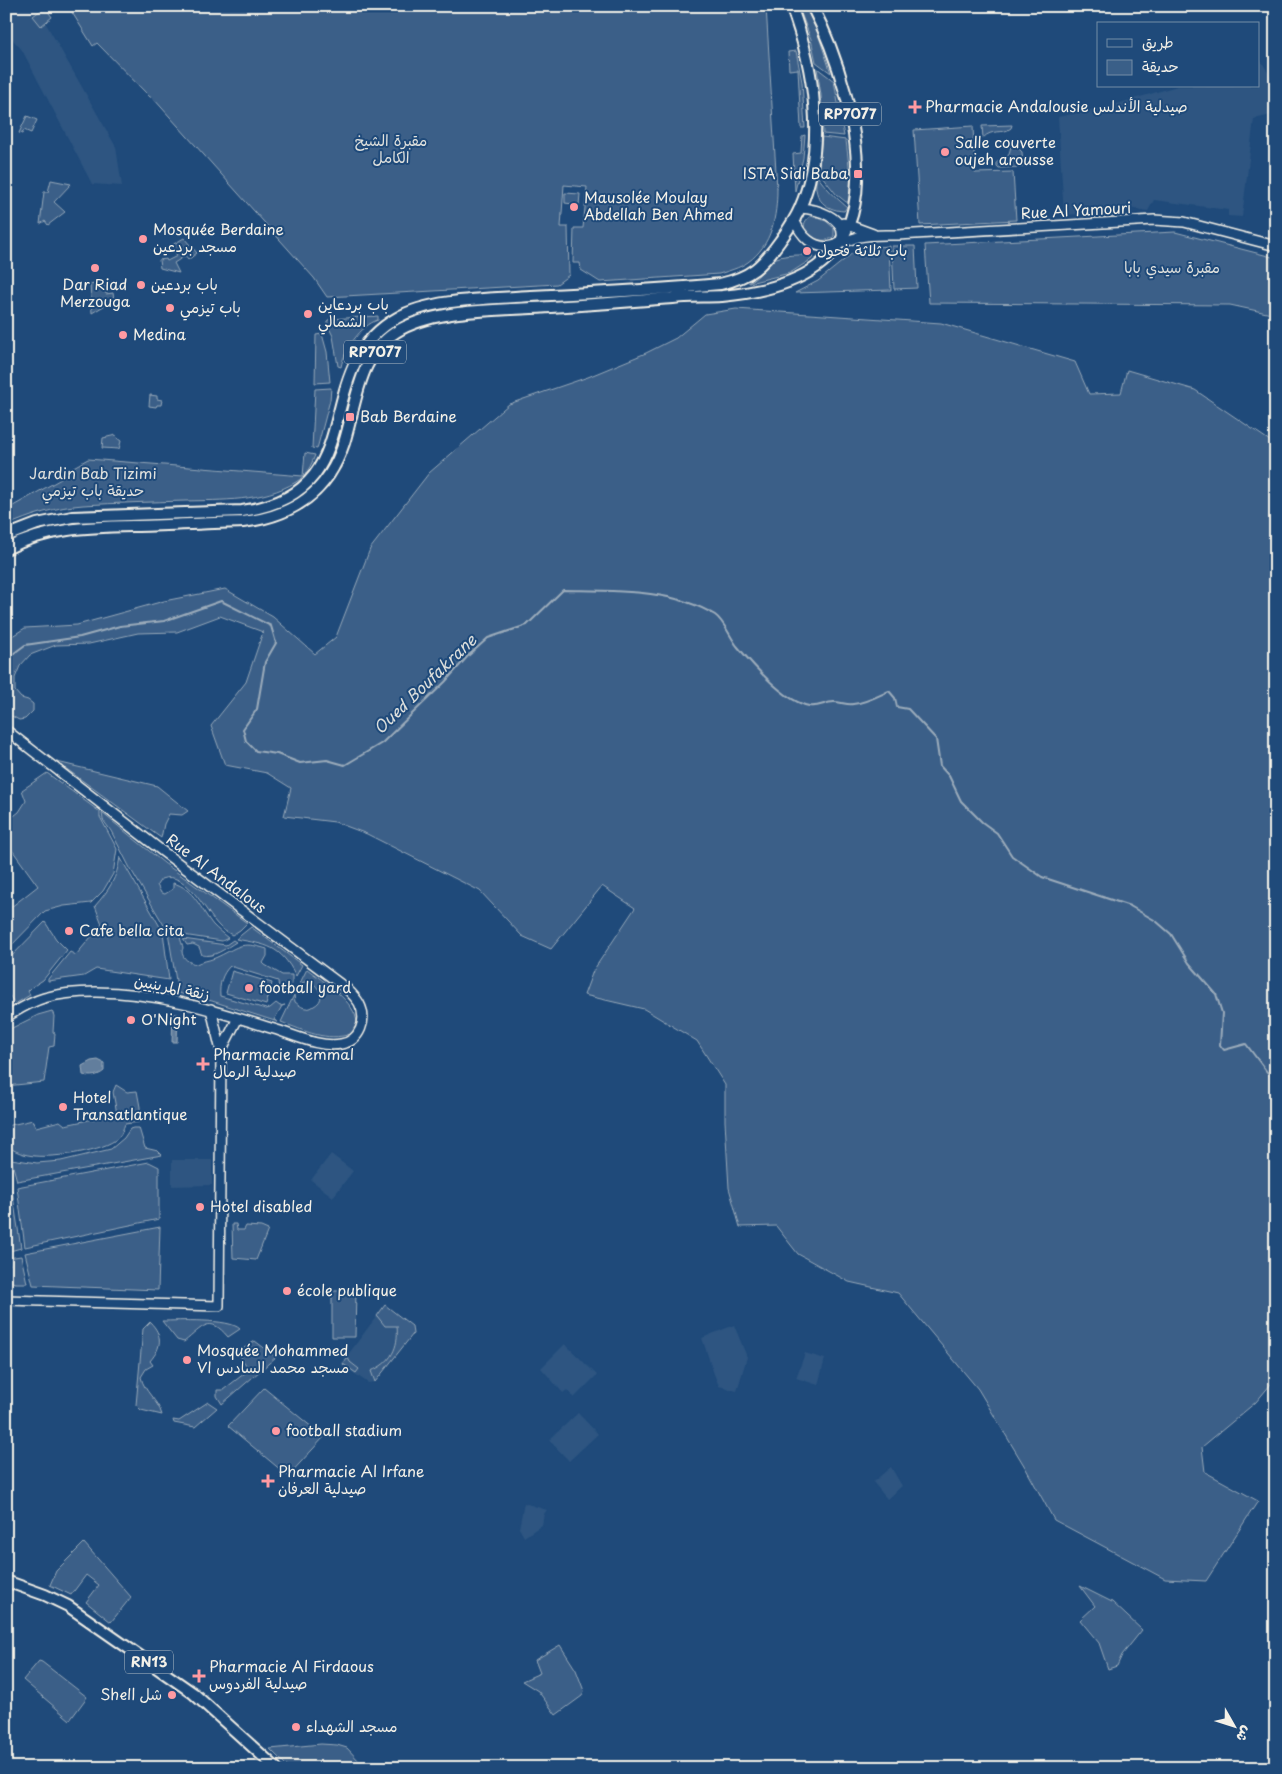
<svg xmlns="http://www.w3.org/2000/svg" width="1282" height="1774" viewBox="0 0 1282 1774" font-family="'Playpen Sans','Playpen Sans Arabic',sans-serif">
  <rect width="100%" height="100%" fill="#1f4a7a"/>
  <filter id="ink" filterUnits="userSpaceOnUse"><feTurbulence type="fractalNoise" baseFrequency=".02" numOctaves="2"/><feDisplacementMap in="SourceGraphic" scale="10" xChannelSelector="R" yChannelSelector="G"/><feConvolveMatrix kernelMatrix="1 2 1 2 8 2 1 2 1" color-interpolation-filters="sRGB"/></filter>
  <g filter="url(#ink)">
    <path fill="#2d5581" d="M6,6H36L116,147L122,186L92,184L22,50L6,32Z
      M1258,56L1276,85V114L1254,119L1242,217L1228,216V210L1154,200L1148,211L1128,208L1125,211L1064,215L1058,117L1110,106L1177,86H1258Z
      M331,1154L353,1171L333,1197L311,1180Z
      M172,1160H212V1185L172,1186Z
      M385,1305L412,1326L413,1334L375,1382L368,1383L341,1364Z
      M734,1325L747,1357L737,1391L719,1386L714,1374L702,1338Z
      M565,1344L597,1375L574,1398L567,1390L563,1393L541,1368Z
      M805,1353L825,1359L818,1385L796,1378Z
      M578,1413L598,1434L569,1461L549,1440Z
      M891,1467L902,1486L887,1499L873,1482Z
      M524,1503L547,1510L544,1514L542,1525L524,1537L519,1528Z"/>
    <path fill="#3a5f88" stroke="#97a8b8" d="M68,6H228L245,8L248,6H766L777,189C777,216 772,245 748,262C740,268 728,271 719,274L600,282L581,270L580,263H573L574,228H583L587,187L564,185L561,227H568L569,275L557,284L327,297L314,278L153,98L150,97L97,43L93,46Z
      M45,7L52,17L41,26L33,16Z
      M799,8L807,10L817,31L831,73L816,62L811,39Z
      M796,51L802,82L805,128H801L798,69L789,70L788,52Z
      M817,68L834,81L844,136L823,134L821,95Z
      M27,116L37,120L31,133L24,130L22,134L19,133Z
      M1012,125L1011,128C1003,135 992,128 983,138L982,126Z
      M973,126L975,173L1013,172L1016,220L920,225L914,130Z
      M805,135L803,158L795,191L793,154L801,153L802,136Z
      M822,137L846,140L851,184L848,202H846L836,194L818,171Z
      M1011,146H1016L1022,152L1023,167L999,168L997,166V162C1008,160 1009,155 1011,146Z
      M817,176C826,188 836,198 847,207L844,211C823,210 812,196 817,176Z
      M51,180L71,184L54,202L65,212L48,225L45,221L40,224L44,192H48Z
      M565,193L580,194L579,205L565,203Z
      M811,216L826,221L834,228V236C825,245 812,238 805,231C803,224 805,220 811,216Z
      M1175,232L1276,258V315L1230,305L929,303L925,245Z
      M184,238L197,253L188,260L185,256L174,263L179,273L160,268L159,260L166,259L167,261L177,256L172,245Z
      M889,246L891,290L795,293L818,281L854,252L862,248Z
      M892,246H915L917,288L894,289Z
      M813,255L812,259L790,273L749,283V282C760,277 765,267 773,260C780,254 803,255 813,255Z
      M103,281L106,294L113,293L114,300L92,313L90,284Z
      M736,309L941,323L1075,362L1089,394L1121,393L1127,370L1195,390L1276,445V1378L1256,1402L1202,1447L1205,1472L1258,1501L1206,1581L1165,1579L1054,1520L1025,1467L978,1389L898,1293L849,1282L798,1254L776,1226L740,1227L729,1188L725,1121V1085L697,1041L644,1009L584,995L593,971L635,908L602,886L551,949L522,936L480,891L367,834L335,822L284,816L291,788L267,773L225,765L211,726L246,682L263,632L220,616L177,632L138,633L89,644L56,645L30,655L20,666L15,678V691L21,698L28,700L33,704V711L25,719L19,720L6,713V643L9,638L25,628L77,625L164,601L225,589L273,617L315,654L336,637L370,549L429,473L509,404L588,377L646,353L676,338L705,314Z
      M378,316V320C361,325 344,350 341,367L338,366L333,336L327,324V321L330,319Z
      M322,334L327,352L330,382L315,383L316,335Z
      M331,388L330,400L317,449L312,448L315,389Z
      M150,395L157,396V399L162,400L161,405H157L156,407L149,406Z
      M116,435L117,438L121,441L119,449L102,448L103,438Z
      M305,453L315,455C311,466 306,476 296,482C262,502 222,500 185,501C151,502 117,503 83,505C56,507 31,515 6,526V510L61,479L59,475L88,459L303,476Z
      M57,762L157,786L188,811L182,815L169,814L164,824L161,838Z
      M47,773L100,812V817L117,849L113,874L103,891L91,903L64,906L45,911L6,951V911L38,886L10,847L6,849V822L19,812L26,801L22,790Z
      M102,813L164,863L247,923L240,930L232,935C227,932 222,930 219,926C205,912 187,869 161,879L157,885L161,893L165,894L173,889V883C194,888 201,910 213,925C218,930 223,934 228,938L222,941L183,935L180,936C180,940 183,945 183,948C183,949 182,950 182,951C182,959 190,963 196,964C202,961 208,961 215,958C238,948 239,940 267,949V956L263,963L265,965L282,975H292V984L288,994L285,991L279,990L278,981L230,966C222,974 219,984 220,996L266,1009L270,1008L276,1003L280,1006L285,1005L282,1006L274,1020L278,1022L212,1001L178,993L168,932L130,868L111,831L103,820Z
      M120,857L163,932L169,980L96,969L84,976L48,981V979L70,952L76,955L102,924L95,906C109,890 117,878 120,857Z
      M45,922L56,939L67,950L43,980L32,987L28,991L30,995L15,1004L6,990V962Z
      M251,927L302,965L296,976C280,945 267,945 236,939Z
      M183,939L226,945L233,940L236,942C226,948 214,958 202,955L199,947L193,944L187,945Z
      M307,969C323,981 356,1002 357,1023L351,1034C326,1042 305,1031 281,1022L294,995L295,1002C298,1004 302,1008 306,1008C309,1009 311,1008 314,1006C327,999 319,987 310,981L300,983Z
      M232,971L272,983L266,1005L226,993Z
      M52,1011L54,1016L53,1032L55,1033L54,1046L49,1047L44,1082L6,1086V1031L38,1015Z
      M116,1085L127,1092L137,1091L140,1107L139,1122L125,1124C123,1128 122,1135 118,1138C104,1151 54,1158 35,1156C24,1155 15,1152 6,1145V1126L33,1120L36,1127L60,1121L65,1125L117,1114L113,1092Z
      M133,1128H139L145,1148L158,1151L162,1155L17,1181L11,1159L37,1163L61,1161L111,1149L124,1138L130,1129Z
      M149,1162L159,1167V1219L25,1247L17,1187Z
      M12,1190L21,1248L6,1252V1191Z
      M232,1224H236L237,1230H244L246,1226L261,1227L268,1230L256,1260L233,1258Z
      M160,1227L158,1290L33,1285L25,1253Z
      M21,1256L27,1283H15L10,1281L6,1273V1266L10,1265L8,1258Z
      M332,1291H356L355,1337H332Z
      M385,1305L412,1326L413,1334L375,1382L371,1371C391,1363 399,1348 397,1326H385L377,1316Z
      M162,1321C178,1321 229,1318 240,1329L228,1337C209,1314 203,1327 184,1342L177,1340Z
      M150,1322C163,1335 162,1347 150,1361L153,1365L146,1369L141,1377C144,1392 158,1400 162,1415L141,1410L136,1405L143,1329Z
      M255,1341L276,1357L222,1404L217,1396V1390H223L249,1370L238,1352Z
      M348,1358L350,1362L359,1369L356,1373L343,1364Z
      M264,1388L324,1437L288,1476L228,1426Z
      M208,1402L217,1408L195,1427L174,1423L173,1420L179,1421Z
      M84,1543L131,1597L111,1622L86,1602L99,1585L86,1575L71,1595L50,1585L56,1571Z
      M1080,1586L1112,1602L1142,1630L1122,1655L1117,1666L1108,1669L1099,1643L1080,1620L1095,1606Z
      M560,1645L576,1670L584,1691L582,1696L556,1715L538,1691L522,1681L540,1673L535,1660Z
      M39,1661L42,1662L87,1697L70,1720L23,1680Z
      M321,1744L337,1745L347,1748L360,1762L372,1768H289L270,1749Z"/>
    <path fill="#627e9d" stroke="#9cacbb" d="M173,1014H178L177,1042H172Z
      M98,1060L104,1063V1071C98,1076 91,1077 83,1075L82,1066L91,1061Z"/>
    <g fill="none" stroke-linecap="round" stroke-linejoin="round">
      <path stroke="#9cacbb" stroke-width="2" d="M6,659L25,645L80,637L120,626L164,621L221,601L271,626L276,643L265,662L257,709L243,729L246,741L256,751L277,754L300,763L327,760L345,765L382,743L445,682L468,656L488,638L527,625L563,590C611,591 672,588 715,615C724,621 730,637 737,646C752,664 785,702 809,706C818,708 825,702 834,702C841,702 847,705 853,704C865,703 878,696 889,691L895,698L897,707L908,709L936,739L940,766L949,776L961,801L982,822L997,833L1012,856L1042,877L1130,906L1156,921L1171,934L1189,963L1216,994L1222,1013L1220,1045L1224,1050L1246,1044L1267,1072L1276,1079"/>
      <g stroke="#f4f1e8" stroke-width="12">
        <path id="secondary" d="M800,208C817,209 845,217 842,238
          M794,219C800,235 813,250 832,246C841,244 850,239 859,237C872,234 885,235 898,235L1154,220L1184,222L1276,246
          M843,223L873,234
          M6,730L162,851L347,989C351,993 356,998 359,1003C368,1020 360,1041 341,1044C320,1048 294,1035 274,1029C216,1011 158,992 96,992C79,992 61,993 44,998C30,1002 18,1010 6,1017
          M221,1051L238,1018
          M6,1300L219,1306L221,1051L211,1009"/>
      </g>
      <g stroke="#f4f1e8" stroke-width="14">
        <path id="primary" d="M6,536L37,524L72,517L242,511C375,493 306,369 397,318C431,298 491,299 531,296C594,293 657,290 720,284C751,277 762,266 780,241C787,231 795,220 800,208C827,146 814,67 791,6
          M6,549C48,527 92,527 138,526C173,525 208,523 243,522C293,516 328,493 344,443C357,402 358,352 401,329C440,308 506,310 551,307C591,305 632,301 673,298C689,296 705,297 722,296C796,289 855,264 857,180C859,126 837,54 812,6
          M6,1581L45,1595L68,1606L193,1693L276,1768"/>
      </g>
      <use href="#secondary" stroke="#1f4a7a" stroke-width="9"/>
      <use href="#primary" stroke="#1f4a7a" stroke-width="10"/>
    </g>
  </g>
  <g fill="#ff9aa2" stroke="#1f4a7a" stroke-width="2">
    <path d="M912.5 99.5h5v5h5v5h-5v5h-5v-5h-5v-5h5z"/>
    <circle cx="945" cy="152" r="5"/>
    <rect x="853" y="169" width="10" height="10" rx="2.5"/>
    <circle cx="574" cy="207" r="5"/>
    <circle cx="143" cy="239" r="5"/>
    <circle cx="807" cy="251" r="5"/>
    <circle cx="95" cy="268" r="5"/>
    <circle cx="141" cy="285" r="5"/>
    <circle cx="170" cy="308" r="5"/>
    <circle cx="308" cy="314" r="5"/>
    <circle cx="123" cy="335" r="5"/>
    <rect x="345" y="412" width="10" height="10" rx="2.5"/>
    <circle cx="69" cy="931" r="5"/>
    <circle cx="249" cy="988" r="5"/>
    <circle cx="131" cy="1020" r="5"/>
    <path d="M200.5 1056.5h5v5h5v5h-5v5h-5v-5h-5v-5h5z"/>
    <circle cx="63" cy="1107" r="5"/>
    <circle cx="200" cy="1207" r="5"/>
    <circle cx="287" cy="1291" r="5"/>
    <circle cx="187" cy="1360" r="5"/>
    <circle cx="276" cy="1431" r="5"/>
    <path d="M265.5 1473.5h5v5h5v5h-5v5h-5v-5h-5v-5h5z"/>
    <path d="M196.5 1668.5h5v5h5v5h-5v5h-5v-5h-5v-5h5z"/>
    <circle cx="172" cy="1695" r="5"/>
    <circle cx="296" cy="1727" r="5"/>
  </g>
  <g text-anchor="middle" stroke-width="4" stroke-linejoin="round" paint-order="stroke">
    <g fill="#1f4a7a" stroke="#b4bfc7" stroke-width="1">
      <rect x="819" y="102.5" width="62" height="23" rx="4"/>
      <rect x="344" y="340.5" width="62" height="23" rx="4"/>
      <rect x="125" y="1650.5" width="48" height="23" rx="4"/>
    </g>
    <g font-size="14" font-weight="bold" fill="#f4f1e8">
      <text x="850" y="119">RP7077</text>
      <text x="375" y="357">RP7077</text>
      <text x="149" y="1667">RN13</text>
    </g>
    <g font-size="15" fill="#f4f1e8" stroke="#1f4a7a" text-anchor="start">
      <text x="925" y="112">Pharmacie Andalousie صيدلية الأندلس</text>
      <text x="955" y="148">Salle couverte<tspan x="955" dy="17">oujeh arousse</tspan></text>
      <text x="848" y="179" text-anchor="end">ISTA Sidi Baba</text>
      <text x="584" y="203">Mausolée Moulay<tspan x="584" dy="17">Abdellah Ben Ahmed</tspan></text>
      <text x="153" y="235">Mosquée Berdaine<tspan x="153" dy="17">مسجد بردعين</tspan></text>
      <text x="817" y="256">باب ثلاثة فحول</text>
      <text x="95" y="290" text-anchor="middle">Dar Riad<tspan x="95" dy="17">Merzouga</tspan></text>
      <text x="151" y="290">باب بردعين</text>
      <text x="318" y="310">باب بردعاين<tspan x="318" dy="17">الشمالي</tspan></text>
      <text x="180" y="313">باب تيزمي</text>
      <text x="133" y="340">Medina</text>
      <text x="360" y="422">Bab Berdaine</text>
      <text x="79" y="936">Cafe bella cita</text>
      <text x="259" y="993">football yard</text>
      <text x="141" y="1025">O'Night</text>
      <text x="213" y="1060">Pharmacie Remmal<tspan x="213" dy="17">صيدلية الرمال</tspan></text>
      <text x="73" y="1103">Hotel<tspan x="73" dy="17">Transatlantique</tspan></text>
      <text x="210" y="1212">Hotel disabled</text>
      <text x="297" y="1296">école publique</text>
      <text x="197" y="1356">Mosquée Mohammed<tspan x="197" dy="17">VI مسجد محمد السادس</tspan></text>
      <text x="286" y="1436">football stadium</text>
      <text x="278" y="1477">Pharmacie Al Irfane<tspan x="278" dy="17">صيدلية العرفان</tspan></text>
      <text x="209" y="1672">Pharmacie Al Firdaous<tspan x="209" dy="17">صيدلية الفردوس</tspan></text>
      <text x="162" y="1700" text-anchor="end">Shell شل</text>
      <text x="306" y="1732">مسجد الشهداء</text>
    </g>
    <g font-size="15" fill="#e1e2de" stroke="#1f4a7a">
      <text x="391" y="146">مقبرة الشيخ<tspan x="391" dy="17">الكامل</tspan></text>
      <text x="1172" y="273">مقبرة سيدي بابا</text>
      <text x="93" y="479">Jardin Bab Tizimi<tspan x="93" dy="17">حديقة باب تيزمي</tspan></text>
    </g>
    <g font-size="15" fill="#f4f1e8" stroke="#1f4a7a">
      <text transform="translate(1076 211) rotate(-3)" y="5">Rue Al Yamouri</text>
      <text transform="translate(216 874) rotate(37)" y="5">Rue Al Andalous</text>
      <text transform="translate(172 988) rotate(11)" y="5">زنقة المرينيين</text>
    </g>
    <g font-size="16" font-style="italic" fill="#dee0dd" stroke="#1f4a7a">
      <text transform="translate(425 684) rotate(-44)" y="6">Oued Boufakrane</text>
    </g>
  </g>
  <rect width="1282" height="1774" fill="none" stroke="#1f4a7a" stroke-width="25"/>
  <rect x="12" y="12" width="1257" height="1749" fill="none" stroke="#f4f1e8" stroke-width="2" filter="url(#ink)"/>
  <rect x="1097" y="22" width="162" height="65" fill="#1f4a7a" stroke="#748da6"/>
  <rect x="1107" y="39" width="25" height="8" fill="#1f4a7a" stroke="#748da6"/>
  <text x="1142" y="48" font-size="15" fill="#f4f1e8">طريق</text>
  <rect x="1107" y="60" width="25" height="15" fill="#3a5f88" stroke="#748da6"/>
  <text x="1142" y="72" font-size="15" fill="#f4f1e8">حديقة</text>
  <g transform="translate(1234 1726) rotate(129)" stroke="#1f4a7a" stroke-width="4" paint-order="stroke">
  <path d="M0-4L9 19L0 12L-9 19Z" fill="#f4f1e8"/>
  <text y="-8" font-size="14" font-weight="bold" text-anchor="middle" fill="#f4f1e8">ش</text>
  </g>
</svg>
